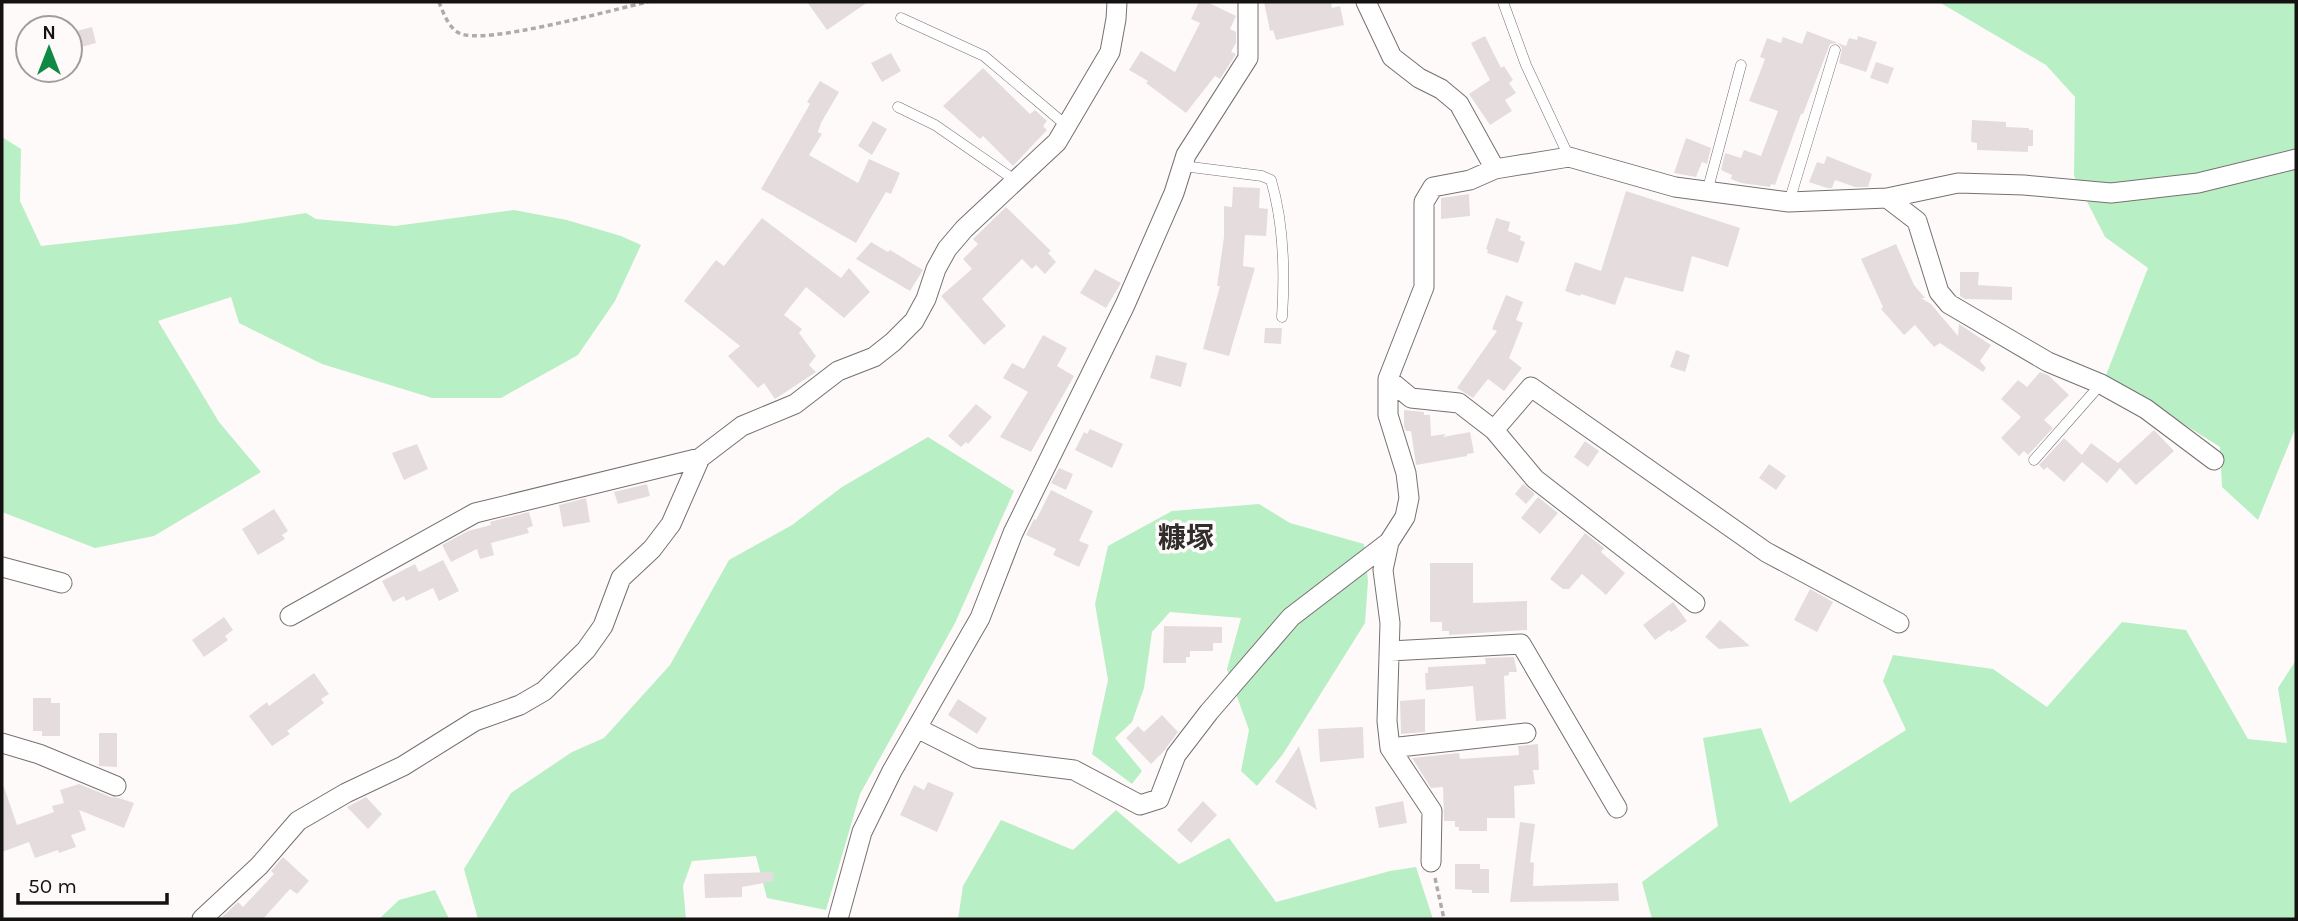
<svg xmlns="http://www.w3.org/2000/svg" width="2298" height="921" viewBox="0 0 2298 921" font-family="Karla,'Noto Sans JP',sans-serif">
  <rect width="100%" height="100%" fill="#fffafa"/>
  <path fill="#b9efc5" d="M1939,2H2296V427L2258,520L2222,487L2220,447L2106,375L2148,268L2105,237L2074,176L2075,97L2046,65Z
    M2,137L21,149L20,201L41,246L237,224L306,213L316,219L395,226L514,210L567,220L621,236L641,245L615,301L578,355L501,398H432L322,364L239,323L231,297L158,321L219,422L261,472L154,536L95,548L2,512Z
    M928,437L1014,491L955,623L860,794L826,910L767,898L756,856L692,861L683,886L686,919H478L464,869L511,793L572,752L604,738L670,665L729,560L792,525L842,487Z
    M1259,504L1290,523L1364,544L1368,581L1365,623L1283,754L1257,786L1241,771L1249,730L1227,669L1241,618L1170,612L1152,632L1144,688L1132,722L1115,738L1142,771L1132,784L1092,754L1108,680L1095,604L1108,546L1172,511Z
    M2122,622L2186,630L2248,739L2287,743L2278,688L2296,660V919H1652L1642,882L1718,826L1703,738L1761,728L1790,803L1906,730L1883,681L1893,655L1993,669L2047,707Z
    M1116,810L1179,864L1229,838L1276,902L1390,871L1416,867L1433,919H958L963,886L1001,820L1073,850Z
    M435,890L449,919H379L399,900Z"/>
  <path fill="#e5dddd" d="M807,2H868L827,30Z
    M1199,2H1207L1236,16L1230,29L1236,32V43L1231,52L1236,54L1220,79L1215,76L1186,113L1146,83L1148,81L1129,70L1141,51L1175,72L1200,23L1191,19Z
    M1264,2H1331L1332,8L1340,6L1344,25L1276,40L1273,30L1270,31Z
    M92,27L96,43L78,48L73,32Z
    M1807,31L1846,46L1849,38L1857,40L1858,36L1877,42L1866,72L1839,63L1842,48L1838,43L1830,44L1803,114H1801L1775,185L1771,184L1770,187L1741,183L1731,179L1732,175L1721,170L1725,153L1741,158L1744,150L1761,156L1778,111L1749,101L1765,59L1760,57L1767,38L1781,43L1783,37L1802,44Z
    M1485,36L1501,68L1504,66L1513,80L1509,83L1516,93L1505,100L1512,111L1490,125L1469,94L1490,80L1471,43Z
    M891,53L901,71L882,82L871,63Z
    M1876,62L1894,68L1888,84L1870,78Z
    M983,68L1030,114L1035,110L1047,121L1043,126L1047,130L1013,166L983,136L980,139L943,106Z
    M820,81L839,92L821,123L818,132L822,134L809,155L858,183L869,159L900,173L891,194L886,192L856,243L761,189L810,104L807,102Z
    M1972,120L2006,122V127L2029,128V130H2033V146H2028V152L1977,150V143L1971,142Z
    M873,121L887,129L872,155L858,146Z
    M1686,138L1711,148L1707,164L1702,162L1696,177L1674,173Z
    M1827,156L1872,174L1868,187H1855L1835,180L1832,188H1827L1809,182L1817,162L1824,164Z
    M1233,187L1260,188L1259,208L1268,209L1266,236L1245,235L1243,266L1255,268L1229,356L1203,349L1220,286H1217L1224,237V206L1232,207Z
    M1626,191L1740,228L1728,267L1692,256L1683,292L1625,277L1615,305L1581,294L1580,296L1565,291L1575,262L1601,271Z
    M1469,194L1470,216L1441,219V198Z
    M1006,207L1051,251L1048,253L1056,262L1045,274L1036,265L1032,269L1022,259L982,299L1006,326L984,345L941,296L972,269L963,259L978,244L973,239Z
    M762,218L841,278L849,268L870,292L844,318L806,287L784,315L802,329L799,333L816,356L809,365L816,372L775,399L764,383L758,388L728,356L740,346L684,301L716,260L724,266Z
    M1496,218L1510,222L1508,231L1521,236L1520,240L1525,242L1518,263L1487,253L1488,250L1486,249Z
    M871,242L888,252L890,250L923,270L910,291L856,259Z
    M1896,244L1914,285L1925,298H1921L1931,304L1958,336L1959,324L1991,345L1980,361L1986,368L1983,372L1940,343L1934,347L1915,325L1904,335L1881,309L1883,307L1861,259Z
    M1095,269L1121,283L1106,308L1080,293Z
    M1960,272H1979L1978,285L2012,287V300L1965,299L1960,296Z
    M1506,295L1523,302L1516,320L1523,323L1509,358L1522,368L1504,391L1488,379L1473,398L1457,388L1497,331L1492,329Z
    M1265,328H1282L1281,344L1264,343Z
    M1043,335L1067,348L1057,366L1074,376L1031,452L1000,437L1028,392L1003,378L1012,363L1024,369Z
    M1676,350L1690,355L1685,372L1670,367Z
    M1156,355L1187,363L1181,387L1150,378Z
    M2040,372L2048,375L2069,395L2044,420L2053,428L2028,455L2024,451L2019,456L2001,438L2021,417L2001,399L2018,380L2027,387Z
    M976,404L992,417L968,444L966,442L961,447L948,436Z
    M1404,410L1424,412V415H1430L1431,436L1446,434L1443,437L1470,432L1474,453L1467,454V456L1416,465L1411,431H1406L1404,427Z
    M1090,429L1123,444L1112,468L1075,450L1084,432L1087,434Z
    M2154,430L2174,451L2136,485L2120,468L2107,483L2082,462L2064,482L2047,467L2044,470L2039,465L2064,438L2082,455L2091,443L2118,463Z
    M1585,441L1599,451L1588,467L1574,457Z
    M417,444L428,469L404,480L392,453Z
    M1769,464L1786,476L1776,490L1759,478Z
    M1059,468L1073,474L1066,490L1051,483Z
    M647,484L650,496L618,504L614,492Z
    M1523,484L1535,494L1526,504L1515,494Z
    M1051,490L1093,511L1079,541L1089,545L1079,567L1053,555L1056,549L1026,535L1034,519L1036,520Z
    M1538,497L1558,513L1540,534L1521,518Z
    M586,498L590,522L563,527L559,505Z
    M274,509L288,531L282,535L285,539L258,555L242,529Z
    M529,512L533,526L527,528L529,533L491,543L494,555L480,559L477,549L451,562L442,545L468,531L491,525L490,522Z
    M1585,533L1604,548L1601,552L1625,573L1606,595L1582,574L1569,589H1563L1550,579Z
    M443,560L459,591L439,601L433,588L406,601L404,596L393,602L382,581L415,564L419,572Z
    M1430,563H1473V603L1527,601V630L1449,635V631H1442V622H1430Z
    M1810,589L1833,602L1817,632L1794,620Z
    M1673,602L1687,621L1671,632L1669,630L1655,640L1643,625Z
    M224,617L233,630L225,636L228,640L204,657L192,640Z
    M1720,620L1750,646L1719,649L1705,637Z
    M1164,626L1222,627V643H1213V651H1190V657H1186V663H1163Z
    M1514,657L1517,672H1509V675L1504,676L1506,719L1476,721L1473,686L1426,690L1425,673H1428V667L1486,664L1485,658Z
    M314,673L329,694L321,699L324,703L287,731L290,734L272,746L249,716L267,702L269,706Z
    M33,698H51V703H60V736H42V731H33Z
    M958,699L987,718L977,734L948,715Z
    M1425,699V732L1401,734L1400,701Z
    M1162,715L1178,732L1164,751L1151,764L1126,738L1138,726L1144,732Z
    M1363,727L1364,758L1320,762L1318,729Z
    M99,733H117V767L99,766Z
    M1538,744L1539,770H1533L1535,784L1514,786L1515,818H1487V831H1459V827H1455V821H1444L1443,787L1431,788L1412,758L1459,753L1460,759L1519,755L1518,746Z
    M1299,746L1317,810L1275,782Z
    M928,782L954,793L937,832L900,815L914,785L924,790Z
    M79,784L111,797L119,798L134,803L124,828L79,810L86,830L71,835L76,847L59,853L58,850L35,858L29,842L2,852V788L4,787L17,825L54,812L52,806L64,803L60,790Z
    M366,797L382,814L368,829L347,807Z
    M1203,801L1217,815L1191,843L1177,830Z
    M1403,801L1407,823L1379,828L1375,807Z
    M1520,822L1535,824L1530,862L1534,863L1533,886L1618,883L1619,901L1510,902Z
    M283,857L309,881L297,894L290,889L263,919H220L238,902L243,907L274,874L271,871Z
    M1455,864H1480V869H1489V893H1472V890L1455,889Z
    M773,872L774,881L742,887V897L705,898L704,874Z"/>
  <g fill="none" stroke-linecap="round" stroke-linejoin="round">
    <g stroke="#777070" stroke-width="11">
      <path id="lane" d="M1503,2L1526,65L1569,157
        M901,18L984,56L1067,126
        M898,107L935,125L1016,181
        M1183,166L1262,176L1271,180C1284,224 1285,272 1282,317
        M1707,192L1741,65
        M1789,202L1835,50
        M2034,460L2101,384"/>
    </g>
    <g stroke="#777070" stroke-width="21">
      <path id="street" d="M1366,2L1392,57L1419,78L1441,89L1459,104L1495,169
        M1887,198L1917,221L1939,292L1949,304L2048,362L2101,384L2146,409L2214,460
        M1388,379L1411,398L1459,403L1494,430L1535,479L1695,603
        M1494,430L1531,387L1766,552L1899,623
        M2,567L62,583
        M290,616L475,513L700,458
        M1390,651L1521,644L1617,808
        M917,728L976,758L1074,770L1140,805L1159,799L1176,755L1209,712L1291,617L1389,542
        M2,743L39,754L116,786
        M1390,748L1526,733
        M1431,862L1432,811L1390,748L1387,721L1390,623L1383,570L1389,542L1405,517L1409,498L1406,473L1388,415V379L1424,287V202L1433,187L1470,180L1495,169L1569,157L1675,187L1789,202L1887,198L1958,183L2024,185L2111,193L2198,183L2296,159
        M202,919L259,866L298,821L346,793L403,766L475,721L520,705L544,691L586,650L603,626L621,578L652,549L671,524L700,458L742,426L795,404L838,371L874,357L893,342L914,321L926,299L936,269L947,249L964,229L1057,142L1110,52L1116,19L1117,2
        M838,919L862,832L892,771L980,618L1013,533L1125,305L1174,193L1186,155L1248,58V2"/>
    </g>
    <path stroke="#b0abab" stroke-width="3.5" stroke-dasharray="5 3.5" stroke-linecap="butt" d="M439,2C443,12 448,27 459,33C484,46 614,9 648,2
      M1435,878L1444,919"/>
    <use href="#lane" stroke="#fff" stroke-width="10"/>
    <use href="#street" stroke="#fff" stroke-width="19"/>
  </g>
  <g text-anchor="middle" stroke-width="7" stroke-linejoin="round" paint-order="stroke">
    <g font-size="28" font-weight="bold" fill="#322d2d" stroke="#fffafa">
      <text x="1186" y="547">糠塚</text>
    </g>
  </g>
  <rect width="2298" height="921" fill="none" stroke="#151212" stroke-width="7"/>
  <g transform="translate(49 49)"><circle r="33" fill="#fffafa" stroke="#a19d9d" stroke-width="2"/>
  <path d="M0-5L12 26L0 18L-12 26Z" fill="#0f8944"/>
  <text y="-10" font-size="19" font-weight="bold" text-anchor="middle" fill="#151212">N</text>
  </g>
  <path d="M18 893v10h149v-10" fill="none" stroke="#151212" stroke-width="3.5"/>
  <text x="28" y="893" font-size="21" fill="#151212" stroke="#fffafa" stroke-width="5" paint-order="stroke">50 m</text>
</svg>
